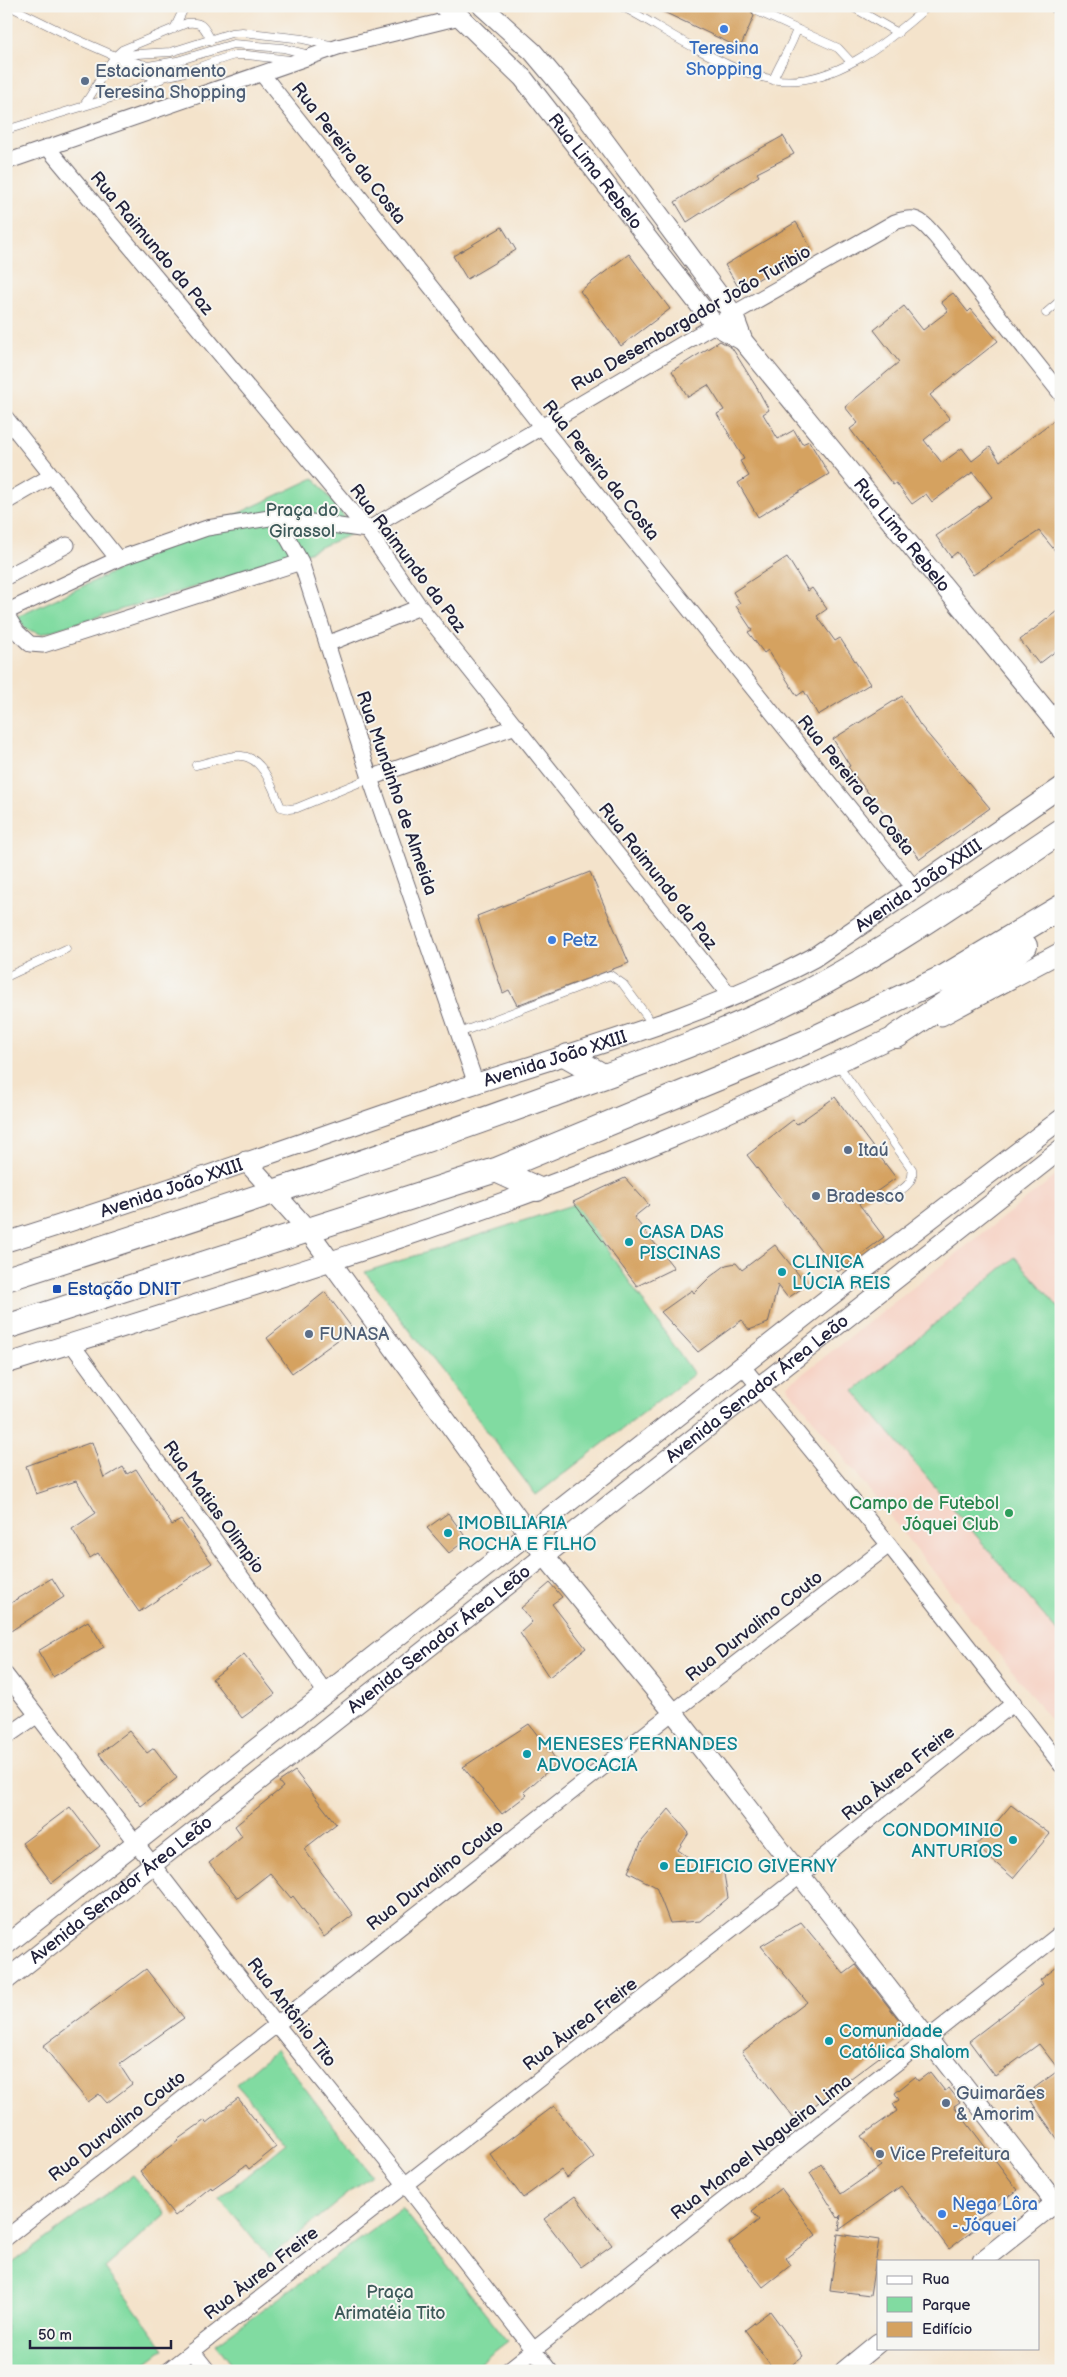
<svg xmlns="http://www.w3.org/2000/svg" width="1067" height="2377" viewBox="0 0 1067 2377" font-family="'Balsamiq Sans',sans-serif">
  <rect width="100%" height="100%" fill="#f6f6f2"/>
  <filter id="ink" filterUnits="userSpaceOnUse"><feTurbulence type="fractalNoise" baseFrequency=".02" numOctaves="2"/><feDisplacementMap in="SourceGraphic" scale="10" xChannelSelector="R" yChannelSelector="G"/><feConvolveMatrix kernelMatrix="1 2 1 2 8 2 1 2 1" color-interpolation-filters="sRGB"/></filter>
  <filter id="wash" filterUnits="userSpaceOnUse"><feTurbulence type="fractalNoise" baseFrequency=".0096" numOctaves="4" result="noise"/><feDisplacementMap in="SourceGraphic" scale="20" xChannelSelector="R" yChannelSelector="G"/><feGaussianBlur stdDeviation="1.12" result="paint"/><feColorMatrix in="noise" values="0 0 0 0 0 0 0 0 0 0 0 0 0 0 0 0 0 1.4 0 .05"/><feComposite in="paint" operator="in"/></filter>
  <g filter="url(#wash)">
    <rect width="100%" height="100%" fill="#f4e3cb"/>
    <path fill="#f6d2c4" d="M1061,1172V1733L787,1386Z"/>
    <path fill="#81dba1" stroke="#527e6e" d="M314,478L356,532L309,552L41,634L26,629L17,617Z
      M575,1204L694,1374L536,1495L365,1272Z
      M1015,1257L1061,1310V1636L854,1391Z
      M276,2050L371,2175L269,2258L219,2198L287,2143L236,2084Z
      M132,2175L166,2214L105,2268L164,2349L135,2371H6V2268Z
      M402,2208L508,2341L469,2371H237L216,2344Z"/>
    <g id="blocks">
      <path fill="#d5a260" d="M651,6H754L751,11L754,16L740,48Z
        M783,136L794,154L757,173L759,176L687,222L675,202L724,169Z
        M796,222L811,248L740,290L725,265Z
        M502,227L516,250L467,279L453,256Z
        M629,254L670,309L621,346L580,291Z
        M953,293L968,312L971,309L998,341L930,395L950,419L924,440L942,463L962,448L972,461L990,447L1000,461L1061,415V558L1039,531L973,575L957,552L951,557L936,536L992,497L973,472L932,502L926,494L912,504L896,483L893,485L850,429L858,423L845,407L899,362L874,330L904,306L923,330L948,311L941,302Z
        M720,341L732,348L757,388L769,410L763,414L778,439L794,430L802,444L809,441L829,474L758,517L738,483L749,476L740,461L744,459L717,414L724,410L708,385L688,397L672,371Z
        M787,557L808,591L812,588L827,609L817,616L835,641L840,638L870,684L818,715L804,691L797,696L768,650L764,653L748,632L752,630L736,606L740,603L733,592Z
        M1061,608V647L1039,664L1020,640Z
        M902,696L920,725L990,808L920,859L848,767L850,766L833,739Z
        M590,872L629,963L517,1005L509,990L503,993L477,916Z
        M835,1097L896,1178L859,1204L884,1237L838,1272L747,1155L793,1120L797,1124Z
        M625,1178L649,1205L634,1217L674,1268L637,1286L573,1202Z
        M775,1245L807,1285L788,1298L778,1285L768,1323L749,1330L742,1320L698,1352L661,1312L692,1290L694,1293L710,1277L726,1265L736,1263L742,1270Z
        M325,1292L353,1329L292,1373L267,1338Z
        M92,1442L104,1478L123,1467L127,1474L136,1469L172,1525L181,1520L212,1563L139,1612L98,1553L90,1558L72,1529L96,1513L76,1481L36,1494L26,1466Z
        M448,1513L467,1539L449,1553L427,1528Z
        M52,1578L64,1597L6,1634V1606Z
        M550,1583L562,1597L552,1604L586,1648L549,1677L520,1633L532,1622L521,1608Z
        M88,1621L104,1647L53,1677L38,1651Z
        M244,1654L275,1694L242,1718L212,1679Z
        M529,1724L558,1762L524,1792L527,1795L502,1814L463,1767Z
        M129,1731L147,1753L154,1748L177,1778L141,1806L99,1754Z
        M295,1771L336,1824L304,1849L353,1915L324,1937L293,1896L291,1898L270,1873L238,1898L209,1863L242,1836L235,1826L283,1787L279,1782Z
        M1011,1805L1050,1834L1013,1878L976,1846Z
        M70,1807L100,1846L52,1883L22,1843Z
        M669,1809L689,1833L678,1850L711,1873L723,1868L728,1898L701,1921L670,1923L656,1887L628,1872L642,1841Z
        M801,1922L844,1974L856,1965L910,2034L795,2120L742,2052L807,2002L761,1946Z
        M1061,1964V2144L1026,2094L1059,2070L1039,2044L995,2076L969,2041L1043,1984L1040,1980Z
        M146,1969L184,2018L119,2064L132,2084L107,2103L99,2094L88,2102L43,2046Z
        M930,2072L945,2091L949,2088L960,2102L954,2106L1018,2190L970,2225L974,2230L949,2249L901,2186L839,2230L841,2215L838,2218L810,2173L821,2163L841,2194L881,2166L861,2136L897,2111L893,2104L899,2100L895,2093L915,2077L918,2081Z
        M238,2098L276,2147L249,2169L246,2165L212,2189L211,2187L175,2216L140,2171L178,2141L177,2140L205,2120L206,2123Z
        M554,2106L594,2157L567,2178L561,2170L523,2198L490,2154Z
        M781,2188L816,2235L786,2258L791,2265L763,2287L729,2243L759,2220L752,2211Z
        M575,2196L612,2245L581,2267L544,2219Z
        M838,2234L879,2240L870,2295L830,2290Z
        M770,2311L803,2356L784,2371H775L745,2330Z"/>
    </g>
  </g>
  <g filter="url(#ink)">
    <use href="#blocks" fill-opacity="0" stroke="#6c666d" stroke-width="1"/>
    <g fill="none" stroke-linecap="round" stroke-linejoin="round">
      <g stroke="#6c666d" stroke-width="9">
        <path id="service" d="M9,6L76,39L115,56L148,66L177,61L233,44L283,48L310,55
          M621,6C647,19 671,36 697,49C720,61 745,75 771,79C829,90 888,42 928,6
          M851,6L898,33
          M1052,6L1061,15
          M757,11L838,48L851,62
          M174,29L185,6
          M120,55L171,52L231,33L242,32L303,39L334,46
          M119,59C156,95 192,66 235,55H247L290,60
          M773,80C780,62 791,48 797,29
          M83,106C97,89 105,64 122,50L187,23C203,21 204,28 211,40
          M6,130L124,94L161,79
          M1046,313L1061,300
          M196,765C208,763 231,754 242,756C264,758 273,790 281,807L289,809L297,808L370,778
          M6,977L66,949
          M459,1033L610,975L623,984L654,1026
          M837,1063L912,1169C915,1185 899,1191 887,1199"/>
      </g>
      <g stroke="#6c666d" stroke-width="17">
        <path id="minor" d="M262,74L542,427L914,888
          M47,147L367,530L420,607L731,997
          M6,162L338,47L460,17
          M6,418L118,559
          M6,502L51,476
          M276,517L301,562L370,778L476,1084
          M6,577L67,545
          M6,612L118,559L207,528L276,517L367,530L733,314L895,222C918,214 921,221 936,237L1061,394
          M6,614L17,632L30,644L43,645L301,562
          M327,644L420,607
          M370,778L516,726
          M71,1343L326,1693
          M743,1367L889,1545L1061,1765
          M6,1675L276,2024L405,2184L550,2371
          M6,1737L36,1716
          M6,2238L673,1712L889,1545
          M192,2351L208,2371
          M167,2371L801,1875L1014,1703
          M507,2371L1061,1933"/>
      </g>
      <g stroke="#6c666d" stroke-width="21">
        <g id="tertiary">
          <path id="s1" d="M443,6L460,17L523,78L715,325L743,341"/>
          <path id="s2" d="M482,6L533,52L580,108L733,314L743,341L1061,729"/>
          <path d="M941,1016L1061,952"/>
          <path d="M246,1161L307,1229L545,1556L673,1712L1061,2210"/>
          <path id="s3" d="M6,1242C158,1195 308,1140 459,1089C578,1050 702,1018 813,958L1061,787"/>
          <path d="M6,1364C230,1293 458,1226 675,1136C754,1103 831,1065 909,1030"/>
          <path d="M6,1945L869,1266L1061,1119"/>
          <path id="s4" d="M6,1980L1061,1149"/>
          <path d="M982,2261L1061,2198"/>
          <path d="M844,2371L878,2343"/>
        </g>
      </g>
      <g stroke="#6c666d" stroke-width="26">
        <path id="primary" d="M897,1036L952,999L1025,946
          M568,1056L603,1076
          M496,1170L537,1189
          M6,1279C186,1221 366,1163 544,1098C623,1069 705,1042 781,1005C879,957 970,892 1061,831
          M6,1327L496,1170L806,1042L946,976L1061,907"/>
      </g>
      <use href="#service" stroke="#fff" stroke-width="8"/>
      <use href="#minor" stroke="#fff" stroke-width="15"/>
      <use href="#tertiary" stroke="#fff" stroke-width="19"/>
      <use href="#primary" stroke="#fff" stroke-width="24"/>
    </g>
  </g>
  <g fill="#3f7fe0" stroke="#f6f6f2" stroke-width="2">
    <circle cx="724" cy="29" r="5"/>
    <circle cx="552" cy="940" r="5"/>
    <circle cx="942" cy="2214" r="5"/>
  </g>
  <g fill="#5c6f8a" stroke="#f6f6f2" stroke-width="2">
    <circle cx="85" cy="81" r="5"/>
    <circle cx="848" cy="1150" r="5"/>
    <circle cx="816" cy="1196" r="5"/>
    <circle cx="309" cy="1334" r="5"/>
    <circle cx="946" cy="2103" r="5"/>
    <circle cx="880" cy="2154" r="5"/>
  </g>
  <g fill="#0f9aa8" stroke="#f6f6f2" stroke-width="2">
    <circle cx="629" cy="1242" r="5"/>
    <circle cx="782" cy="1272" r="5"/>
    <circle cx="448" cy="1533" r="5"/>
    <circle cx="527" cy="1754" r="5"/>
    <circle cx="1013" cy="1840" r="5"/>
    <circle cx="664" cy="1866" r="5"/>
    <circle cx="829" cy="2041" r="5"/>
  </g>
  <rect fill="#1a4fb4" stroke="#f6f6f2" stroke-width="2" x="52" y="1284" width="10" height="10" rx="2.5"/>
  <circle fill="#2e9e5b" stroke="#f6f6f2" stroke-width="2" cx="1009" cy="1513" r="5"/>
  <g text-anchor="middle" stroke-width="4" stroke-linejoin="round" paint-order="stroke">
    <g font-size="18" fill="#366cbe" stroke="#f6f6f2" text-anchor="start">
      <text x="724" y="54" text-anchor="middle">Teresina<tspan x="724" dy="21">Shopping</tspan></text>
      <text x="562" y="946">Petz</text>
      <text x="952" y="2210">Nega Lôra<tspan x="952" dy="21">- Jóquei</tspan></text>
    </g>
    <g font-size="18" fill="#4e5e75" stroke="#f6f6f2" text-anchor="start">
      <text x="95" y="77">Estacionamento<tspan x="95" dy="21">Teresina Shopping</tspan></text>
      <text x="858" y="1156">Itaú</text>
      <text x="826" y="1202">Bradesco</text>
      <text x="319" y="1340">FUNASA</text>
      <text x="956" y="2099">Guimarães<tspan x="956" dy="21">&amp; Amorim</tspan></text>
      <text x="890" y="2160">Vice Prefeitura</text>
    </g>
    <g font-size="18" fill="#22223b" stroke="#f6f6f2">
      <text transform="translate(349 153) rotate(52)" y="6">Rua Pereira da Costa</text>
      <text dy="6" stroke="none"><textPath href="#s1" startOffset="226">Rua Lima Rebelo</textPath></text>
      <text transform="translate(152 243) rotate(50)" y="6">Rua Raimundo da Paz</text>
      <text transform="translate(691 318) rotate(-30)" y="6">Rua Desembargador João Turibio</text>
      <text transform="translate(601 470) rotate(51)" y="6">Rua Pereira da Costa</text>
      <text dy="6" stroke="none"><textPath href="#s2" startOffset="678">Rua Lima Rebelo</textPath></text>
      <text transform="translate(408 558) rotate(53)" y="6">Rua Raimundo da Paz</text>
      <text transform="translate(856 785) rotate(51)" y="6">Rua Pereira da Costa</text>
      <text transform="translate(397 793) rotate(71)" y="6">Rua Mundinho de Almeida</text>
      <text transform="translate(658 876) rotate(52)" y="6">Rua Raimundo da Paz</text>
      <text dy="6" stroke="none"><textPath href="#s3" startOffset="984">Avenida João XXIII</textPath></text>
      <text dy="6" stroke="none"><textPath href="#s3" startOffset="579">Avenida João XXIII</textPath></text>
      <text dy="6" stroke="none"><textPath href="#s3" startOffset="174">Avenida João XXIII</textPath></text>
      <text dy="6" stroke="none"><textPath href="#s4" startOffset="956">Avenida Senador Área Leão</textPath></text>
      <text transform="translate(214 1507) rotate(54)" y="6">Rua Matias Olimpio</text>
      <text transform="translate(754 1626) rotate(-38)" y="6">Rua Durvalino Couto</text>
      <text dy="6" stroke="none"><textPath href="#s4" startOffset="551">Avenida Senador Área Leão</textPath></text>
      <text transform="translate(898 1773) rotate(-39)" y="6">Rua Àurea Freire</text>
      <text transform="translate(435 1875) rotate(-38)" y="6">Rua Durvalino Couto</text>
      <text dy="6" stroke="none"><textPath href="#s4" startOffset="146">Avenida Senador Área Leão</textPath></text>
      <text transform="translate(292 2012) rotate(52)" y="6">Rua Antônio Tito</text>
      <text transform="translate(580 2024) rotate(-38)" y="6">Rua Àurea Freire</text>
      <text transform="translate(117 2126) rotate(-38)" y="6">Rua Durvalino Couto</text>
      <text transform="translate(761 2147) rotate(-38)" y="6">Rua Manoel Nogueira Lima</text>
      <text transform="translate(261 2273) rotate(-38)" y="6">Rua Àurea Freire</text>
    </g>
    <g font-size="18" fill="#3e5a5a" stroke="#f6f6f2">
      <text x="302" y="516">Praça do<tspan x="302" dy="21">Girassol</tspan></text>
      <text x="390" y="2298">Praça<tspan x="390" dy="21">Arimatéia Tito</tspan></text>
    </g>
    <g font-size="18" fill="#0d838f" stroke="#f6f6f2" text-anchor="start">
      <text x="639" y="1238">CASA DAS<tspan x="639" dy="21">PISCINAS</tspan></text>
      <text x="792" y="1268">CLINICA<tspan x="792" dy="21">LÚCIA REIS</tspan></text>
      <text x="458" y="1529">IMOBILIARIA<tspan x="458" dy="21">ROCHA E FILHO</tspan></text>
      <text x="537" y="1750">MENESES FERNANDES<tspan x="537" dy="21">ADVOCACIA</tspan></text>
      <text x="1003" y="1836" text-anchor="end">CONDOMINIO<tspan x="1003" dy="21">ANTURIOS</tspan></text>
      <text x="674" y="1872">EDIFICIO GIVERNY</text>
      <text x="839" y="2037">Comunidade<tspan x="839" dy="21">Católica Shalom</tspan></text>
    </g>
    <g font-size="18" fill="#164399" stroke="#f6f6f2" text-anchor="start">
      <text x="67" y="1295">Estação DNIT</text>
    </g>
    <g font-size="18" fill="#27864d" stroke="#f6f6f2" text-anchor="end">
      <text x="999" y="1509">Campo de Futebol<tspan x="999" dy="21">Jóquei Club</tspan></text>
    </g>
  </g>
  <rect width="1067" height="2377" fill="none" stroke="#f6f6f2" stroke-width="25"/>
  <rect x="877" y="2260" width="162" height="90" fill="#f6f6f2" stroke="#a1a1a9"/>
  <rect x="887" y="2276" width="25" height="8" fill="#ffffff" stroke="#a1a1a9"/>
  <text x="922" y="2284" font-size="15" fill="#22223b">Rua</text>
  <rect x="887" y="2297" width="25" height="15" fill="#81dba1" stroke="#a1a1a9"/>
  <text x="922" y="2310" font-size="15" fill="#22223b">Parque</text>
  <rect x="887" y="2322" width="25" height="15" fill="#d5a260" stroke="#a1a1a9"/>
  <text x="922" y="2334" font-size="15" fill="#22223b">Edifício</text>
  <path d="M30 2340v8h141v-8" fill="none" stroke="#22223b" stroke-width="2.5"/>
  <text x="38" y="2340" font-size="15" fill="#22223b" stroke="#f6f6f2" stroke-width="4" paint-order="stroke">50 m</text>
</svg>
